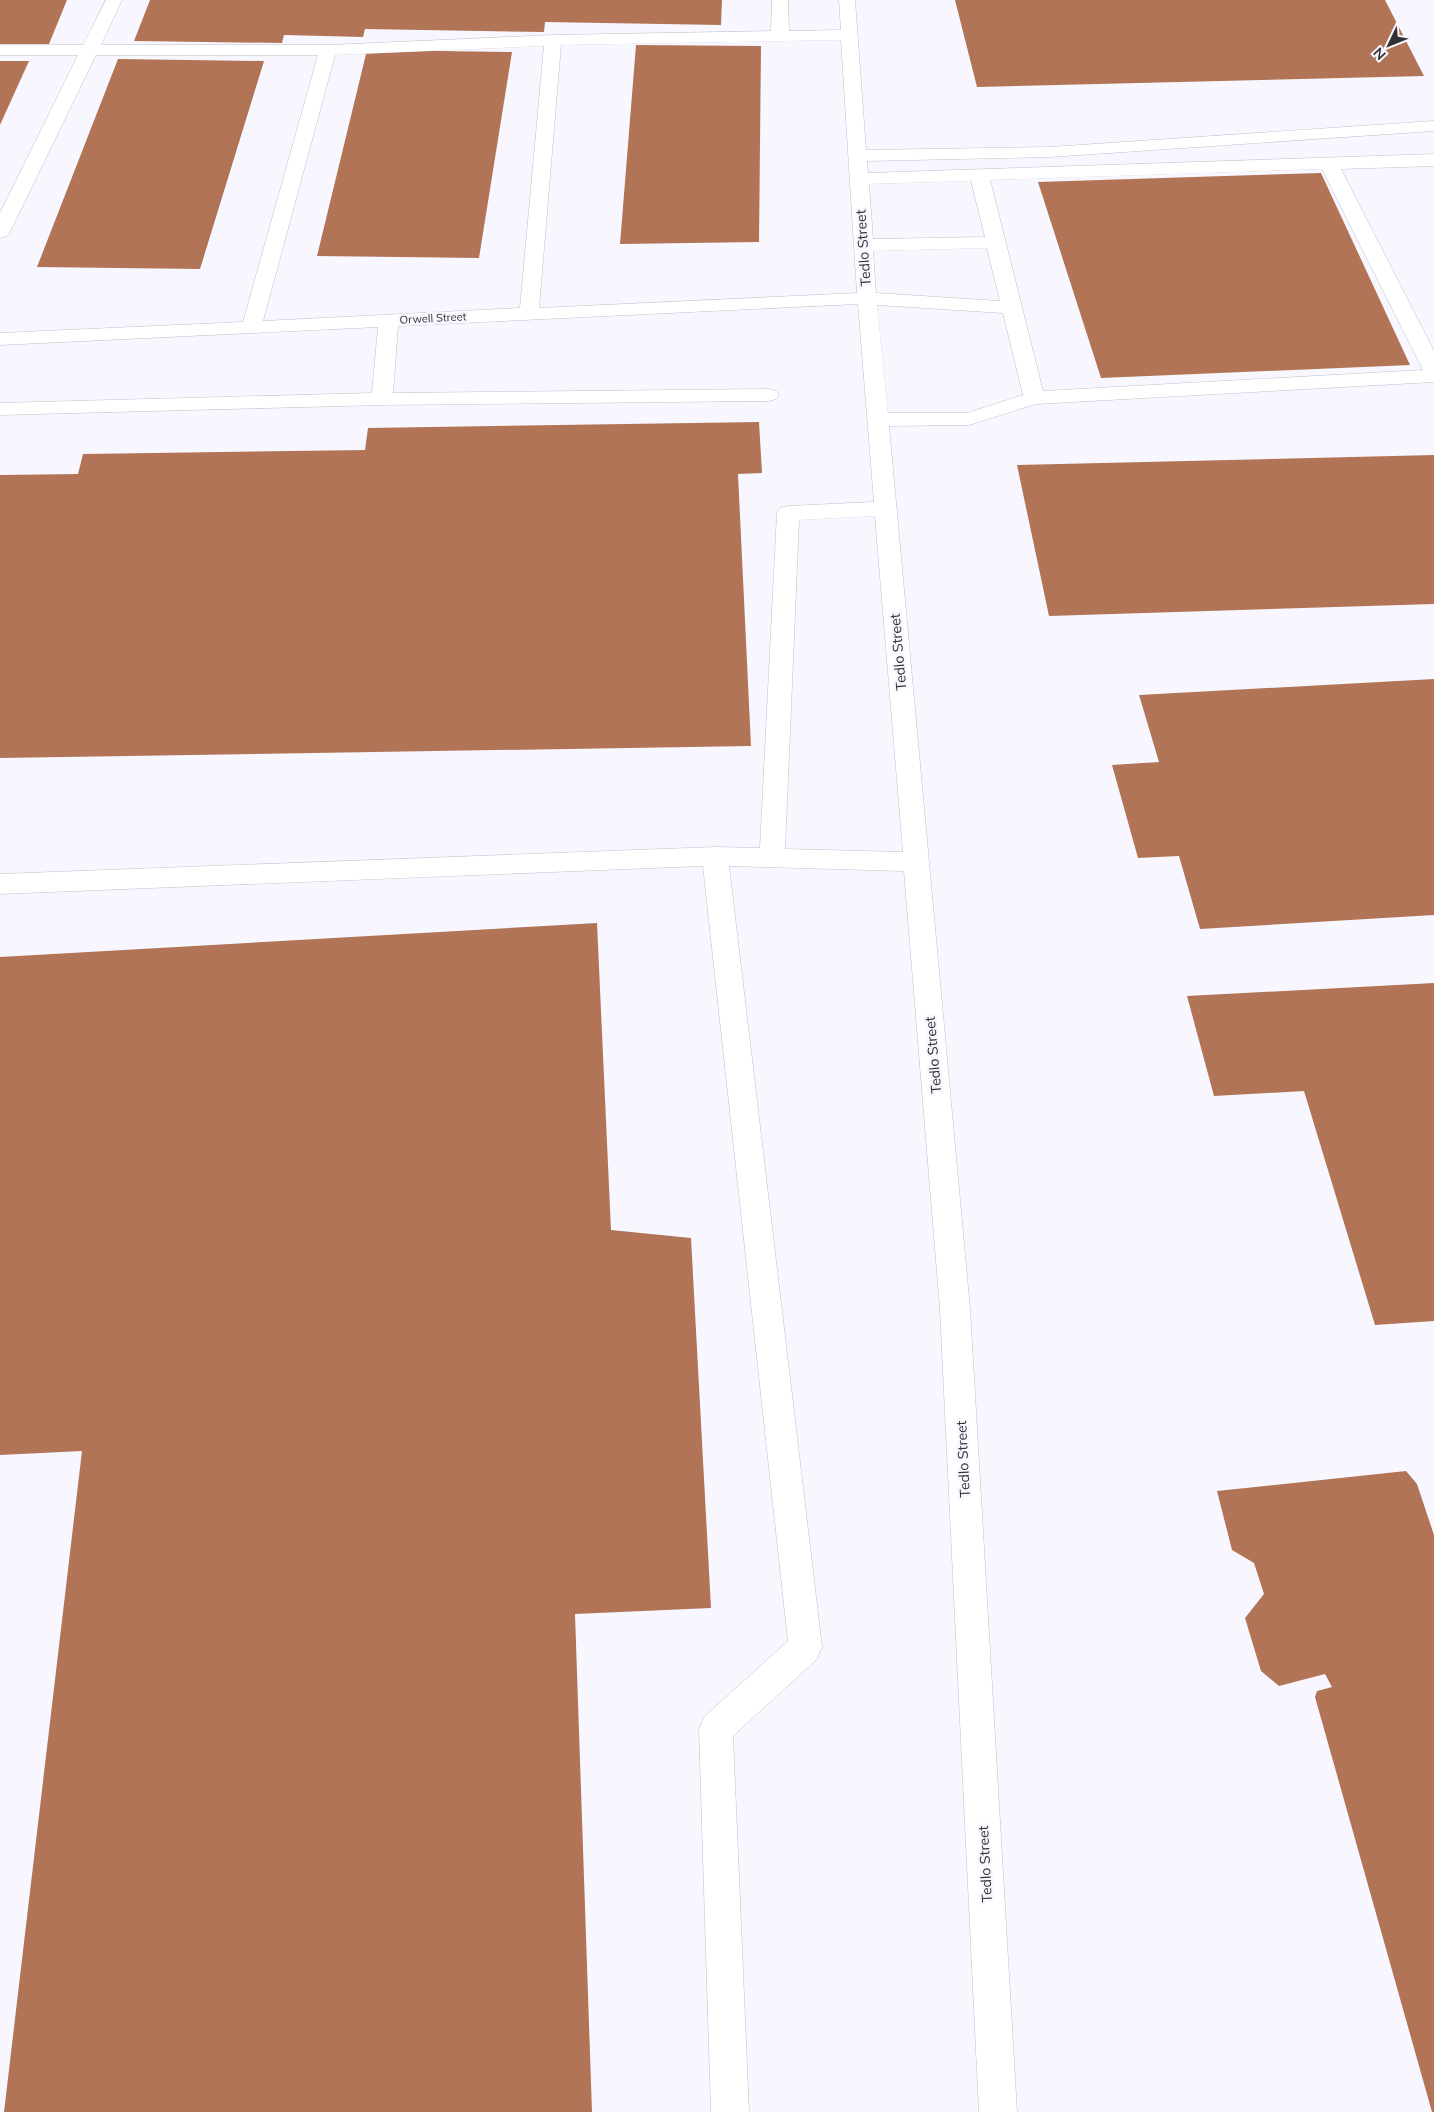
<svg xmlns="http://www.w3.org/2000/svg" width="1434" height="2112" viewBox="0 0 1434 2112" font-family="Mulish,sans-serif">
  <rect width="100%" height="100%" fill="#f8f7ff"/>
  <path fill="#b27457" d="M0,0H67L49,44H0Z
    M150,0H722L721,25L545,22L544,32L365,29L363,37L284,35L282,43L134,41Z
    M955,0H1385L1424,76L977,87Z
    M636,45L761,46L759,242L620,244Z
    M367,50L512,52L479,258L317,256Z
    M118,59L264,61L200,269L37,267Z
    M0,61H29L0,125Z
    M1321,173L1410,365L1101,378L1038,182Z
    M759,422L762,473L738,474L751,746L0,758V475L78,474L83,454L365,450L368,428Z
    M1434,455V604L1049,616L1017,465Z
    M1434,679V915L1200,929L1179,856L1138,858L1112,765L1159,762L1139,695Z
    M597,923L611,1230L691,1238L711,1608L575,1614L592,2112H4L82,1451L0,1455V957Z
    M1434,983V1321L1375,1325L1304,1091L1214,1096L1187,996Z
    M1406,1471L1417,1484L1434,1535V2112H1432L1315,1697L1317,1691L1332,1687L1325,1674L1279,1686L1261,1671L1245,1618L1264,1594L1254,1563L1232,1550L1217,1491Z"/>
  <g fill="none" stroke-linecap="round" stroke-linejoin="round">
    <g stroke="#c0bfc8" stroke-width="1">
      <path id="minor" d="M106,0H122L101,45H328L553,35L771,31L772,0H788L789,31L841,30L839,0H855L866,150L1050,147L1434,121V131L1050,157L867,161L868,173L1434,154V166L1341,169L1434,351V382L1036,404L969,425L889,426L970,1309L1017,2112H979L940,1309L904,871L729,866L822,1647L817,1659L733,1736L749,2112H711L699,1729L704,1717L788,1641L703,866L0,894V874L715,847L760,848L777,513L780,508L788,506L874,502L858,304L398,326L393,393L769,389L776,391L779,395L776,399L769,401L382,405L0,415V403L372,393L378,327L0,345V333L243,322L318,55H96L10,232L7,236L0,238V213L78,55H0V45H83ZM841,40L857,293L539,308L561,45ZM544,46L520,308L263,321L335,55ZM1322,169L1423,370L1043,391L990,180ZM971,181L985,237L873,239L869,184ZM987,248L1000,301L876,293L873,251ZM877,305L1003,313L1023,395L967,413H888ZM875,516L903,852L785,849L799,520Z"/>
    </g>
    <use href="#minor" fill="#fff" fill-rule="evenodd"/>
  </g>
  <g text-anchor="middle" stroke-width="5" stroke-linejoin="round" paint-order="stroke">
    <g font-size="11" fill="#313134" stroke="#f8f7ff">
      <text transform="translate(433 318) rotate(-3)" y="4">Orwell Street</text>
    </g>
    <g font-size="14" fill="#313134" stroke="#f8f7ff">
      <text transform="translate(863 248) rotate(-94)" y="5">Tedlo Street</text>
      <text transform="translate(898 652) rotate(-95)" y="5">Tedlo Street</text>
      <text transform="translate(933 1055) rotate(-95)" y="5">Tedlo Street</text>
      <text transform="translate(963 1459) rotate(-93)" y="5">Tedlo Street</text>
      <text transform="translate(985 1864) rotate(-93)" y="5">Tedlo Street</text>
    </g>
  </g>
  <g transform="translate(1389 45) rotate(227)" stroke="#f8f7ff" stroke-width="4" paint-order="stroke">
  <path d="M0-4L9 19L0 12L-9 19Z" fill="#313134"/>
  <text y="-8" font-size="14" font-weight="bold" text-anchor="middle" fill="#313134">N</text>
  </g>
</svg>
